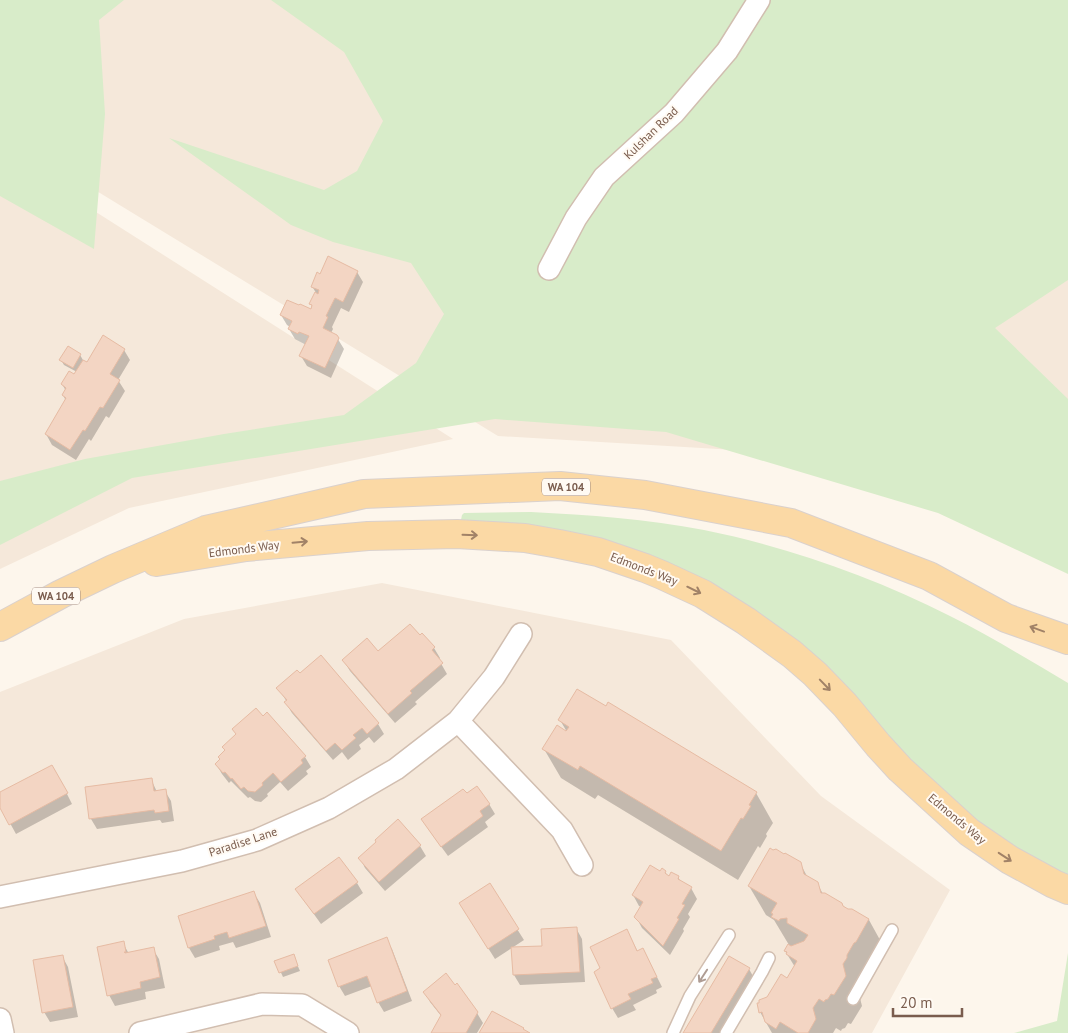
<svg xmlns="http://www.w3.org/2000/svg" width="1068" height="1033" viewBox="0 0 1068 1033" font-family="'PT Sans',sans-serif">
  <rect width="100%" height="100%" fill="#fdf6ec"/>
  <path fill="#f5e8da" d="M0,0H1068V560L899,481L735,450L498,436L0,132Z
    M0,151L453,439L129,508L0,569Z
    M382,583L671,640L821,796L950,890L872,1033H0V692L184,619Z"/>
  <path fill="#d8ecc9" d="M0,0H124L99,20L105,114L94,249L0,196Z
    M271,0H1068V280L995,328L1068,399V574L938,513L666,432L495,419L132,478L0,545V481L85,459L224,434L344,415L416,363L444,314L411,263L333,242L291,225L169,138L324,190L357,171L383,121L344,52Z
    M531,512C589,515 647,519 704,530C789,547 873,577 950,616C990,636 1029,660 1068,683V878L984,829L747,608L464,524L461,520L462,515L464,513Z
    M1068,953V1033H1014L1057,1021Z"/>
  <path fill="#0003" d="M357,272L363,282L349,312L341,308L332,327L333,329L331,333L336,336L344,349L331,378L307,366L301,356L306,345L295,339L289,329L290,327L287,325L281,315L312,310L313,308L311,304L316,293L312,286Z
    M68,348L80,355L83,360V361L87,364L124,350L130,360L118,380L125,391L109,418L106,416L91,441L89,439L76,460L52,445L46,434L66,401L63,395L66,391L62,384L74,376L77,372L64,365L61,360Z
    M422,635L434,648L440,658L439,660L447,674L415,702L417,704L395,723L350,671L344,661L378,653L420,637Z
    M320,657L378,724L384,734L374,743L369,737L359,745L361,749L348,760L342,752L333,760L292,713L286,703L287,702L278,688L300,675Z
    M560,720L756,793L773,823L766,834L767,836L760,848L758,846L738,880L598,795L595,799L561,778L544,749L567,732Z
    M305,757L311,767L306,771L308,774L288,791L280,782L267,794L268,796L261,802L255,801L250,797L248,798L231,781L229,783L222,774L216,764Z
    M58,776L72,804L16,834L0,805V794Z
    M151,779L157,792L165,791L171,801L174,821L162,823L160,820L97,829L91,819L86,788Z
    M467,795L489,804L495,814L485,822L488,827L448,856L429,830L423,820Z
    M420,846L426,856L385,891L365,868L360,858Z
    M339,858L357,883L363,893L321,924L303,899Z
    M800,863L808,878L817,883L823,894L848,910H852L869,920L885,949L859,994L862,1006L851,1024L848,1023L845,1028L842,1029L841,1031L836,1028L833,1033H772L760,1012L768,998L787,979L795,967L785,951L789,945L774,920L766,915L749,886Z
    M665,872L668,876L678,877L681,882L691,888L697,899L688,914L690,917L683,929L684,931L670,955L642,928L636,917L642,907L639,906L633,895L661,873Z
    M489,885L524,940L495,959L466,913Z
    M254,893L260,903L271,937L236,948L233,942L219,946L220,950L195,958L189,948L179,917Z
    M576,928L582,939L585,982L520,985L514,975L543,947Z
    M627,931L638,952L643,949L662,987L656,990L657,993L633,1005L636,1010L618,1018L612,1008L602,969Z
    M386,939L392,949L412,1001L384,1012L378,1002L372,986L345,996L339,986Z
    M123,943L129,954L153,949L159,959L165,988L145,992L146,999L115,1006L109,995Z
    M293,955L300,971L283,977L276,962Z
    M62,956L68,967L78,1017L50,1022L44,1012Z
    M749,969L758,985L729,1033H684Z
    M425,992L477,1013L483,1023L477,1033H432L442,1017L430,1002Z"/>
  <path fill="#f3d5c3" stroke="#e6bba3" d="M328,256L358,271L343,302L335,298L326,316L328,317L323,328L337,335L339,338L325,368L299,356L309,336L299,332L298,334L288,329L292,321L280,315L287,300L299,305L300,304L311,309L312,305L309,304L315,292L318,294L319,290L311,287L317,272L320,274Z
    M103,335L125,349L110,374L120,380L103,408L100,407L85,431L83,430L70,450L45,434L66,398L62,395L66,388L61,384L69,371L74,374L83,360L87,362Z
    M68,346L81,354L73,368L59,360Z
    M410,624L420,635L422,633L435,647L432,650L443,663L410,691L412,693L388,714L342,660L367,638L378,651Z
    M321,655L379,723L367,734L362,728L353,735L356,738L342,750L335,743L326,751L284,702L287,700L276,688L297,670L300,673Z
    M577,689L606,706L608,702L757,792L749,805L751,806L743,819L741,818L721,851L580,766L578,770L542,749L557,725L566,731L569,727L558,720Z
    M256,708L263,716L267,712L306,756L301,760L303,763L281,782L273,773L262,783L263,785L255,792L248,791L244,787L241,789L232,778L231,779L225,772L223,773L215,764L220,759L218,757L225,750L222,747L236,734L232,729Z
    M52,765L68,793L9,825L0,808V792Z
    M152,778L154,791L166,789L169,811L155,813L154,810L89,819L85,787Z
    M477,786L490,804L480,811L483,816L441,847L421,819L463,789L467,793Z
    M398,819L421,845L379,882L358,858L376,842L375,840Z
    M770,848L773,850L776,849L784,854L785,853L801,862L804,874L818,882L821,893H825L842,903L843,906L848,909H852L869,919L856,942L854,943L847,955V958L843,964L846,976L834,995L831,994L828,999L825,1000L824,1002L819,999L813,1008L816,1019L808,1033H798L780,1022L776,1029L765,1022L762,1012L759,1013L757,1003H759V1000L767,997L781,974L787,978L797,961L786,954L787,952L784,951L788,944L791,946L804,941L808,935L787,923V918L780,919L779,921L771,917L773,914L771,913L777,903L748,886Z
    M339,857L358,882L314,914L295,889Z
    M650,865L660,871L662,868L666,871L665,873L669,876L671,872L679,876L678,879L692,887L682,904L685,905L677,918L679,919L663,946L634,917L643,902L632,895Z
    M490,883L519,929L488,949L459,903Z
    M254,891L266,926L229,938L227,932L214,936L215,939L188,948L178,916Z
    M577,927L580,972L513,975L511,947L542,946L541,929Z
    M627,929L637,951L643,948L657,977L651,979L653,983L628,994L631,999L611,1009L594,972L600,968L590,947Z
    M387,937L407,991L377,1003L367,976L338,987L328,960Z
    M124,941L126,952H124L125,953L154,947L160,977L140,982L141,988L107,996L97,947Z
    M294,954L298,966L279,973L274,961Z
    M63,955L73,1007L42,1013L33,960Z
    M729,956L750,968L711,1033H683Z
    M446,973L455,985L457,983L478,1012L466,1033H431L441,1015L423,992Z
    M492,1011L524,1028L523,1029L530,1033H479Z"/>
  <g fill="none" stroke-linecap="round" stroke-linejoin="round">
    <g stroke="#d1beb0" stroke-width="14">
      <path id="service" d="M853,999L892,930
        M673,1033L690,996L729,935
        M726,1033L762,972L769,958"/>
    </g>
    <g stroke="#d1beb0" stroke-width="24">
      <path id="minor" d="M549,269L576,218L604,177L674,113L727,51L759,0
        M458,721L562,830L582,865
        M0,897L182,861L257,840L329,808L396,769L458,721L494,677L521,634
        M0,1019L3,1033
        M140,1033L262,1004L302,1005L348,1033"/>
    </g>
    <g stroke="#dad1cd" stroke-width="30">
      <path id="primary" d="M156,562L246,547L368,536L457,534L525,538L559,544L598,552L645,568L662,575L703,594L746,621L792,654L815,674L845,705L878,745L900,769L969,832L1010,860L1054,884L1068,890
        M0,627L61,594L113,569L206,530L364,494L560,486L645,495L791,523L929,576L1006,618L1068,640"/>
    </g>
    <use href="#service" stroke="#fff" stroke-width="11"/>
    <use href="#minor" stroke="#fff" stroke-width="21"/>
    <use href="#primary" stroke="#fbd9a5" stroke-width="28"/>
  </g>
  <defs><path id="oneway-shaft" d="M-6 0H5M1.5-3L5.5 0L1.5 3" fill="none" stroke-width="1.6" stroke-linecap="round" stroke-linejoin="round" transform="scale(1.25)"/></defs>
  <g stroke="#a18267">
    <use href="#oneway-shaft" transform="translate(470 535) rotate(2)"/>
    <use href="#oneway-shaft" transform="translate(300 542) rotate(-5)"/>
    <use href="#oneway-shaft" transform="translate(694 590) rotate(26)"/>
    <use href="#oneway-shaft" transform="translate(1037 629) rotate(-160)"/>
    <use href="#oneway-shaft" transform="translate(825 685) rotate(46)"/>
    <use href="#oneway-shaft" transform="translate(1005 857) rotate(33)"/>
  </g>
  <use stroke="#af9d94" href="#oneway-shaft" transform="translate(703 976) rotate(123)"/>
  <g text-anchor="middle" stroke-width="4" stroke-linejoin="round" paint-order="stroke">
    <g fill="#fffaf3" stroke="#a28b7f" stroke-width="1">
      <rect x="542" y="478.5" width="48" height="17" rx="4"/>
      <rect x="32" y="587.5" width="48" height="17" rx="4"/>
    </g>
    <g font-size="11" font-weight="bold" fill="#7a5c4d">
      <text x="566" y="491">WA 104</text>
      <text x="56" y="600">WA 104</text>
    </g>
    <g font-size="12" fill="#7a5c4d" stroke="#fffaf3">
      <text transform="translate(651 133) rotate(-44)" y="4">Kulshan Road</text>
      <text transform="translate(244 549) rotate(-7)" y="4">Edmonds Way</text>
      <text transform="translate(644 569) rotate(21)" y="4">Edmonds Way</text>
      <text transform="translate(957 819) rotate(40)" y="4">Edmonds Way</text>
      <text transform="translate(243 842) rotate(-18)" y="4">Paradise Lane</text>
    </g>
  </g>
  <path d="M893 1008v8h69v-8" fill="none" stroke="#7a5c4d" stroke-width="2.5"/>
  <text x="900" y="1008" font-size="15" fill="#7a5c4d" stroke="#fffaf3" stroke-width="4" paint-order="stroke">20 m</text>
</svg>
